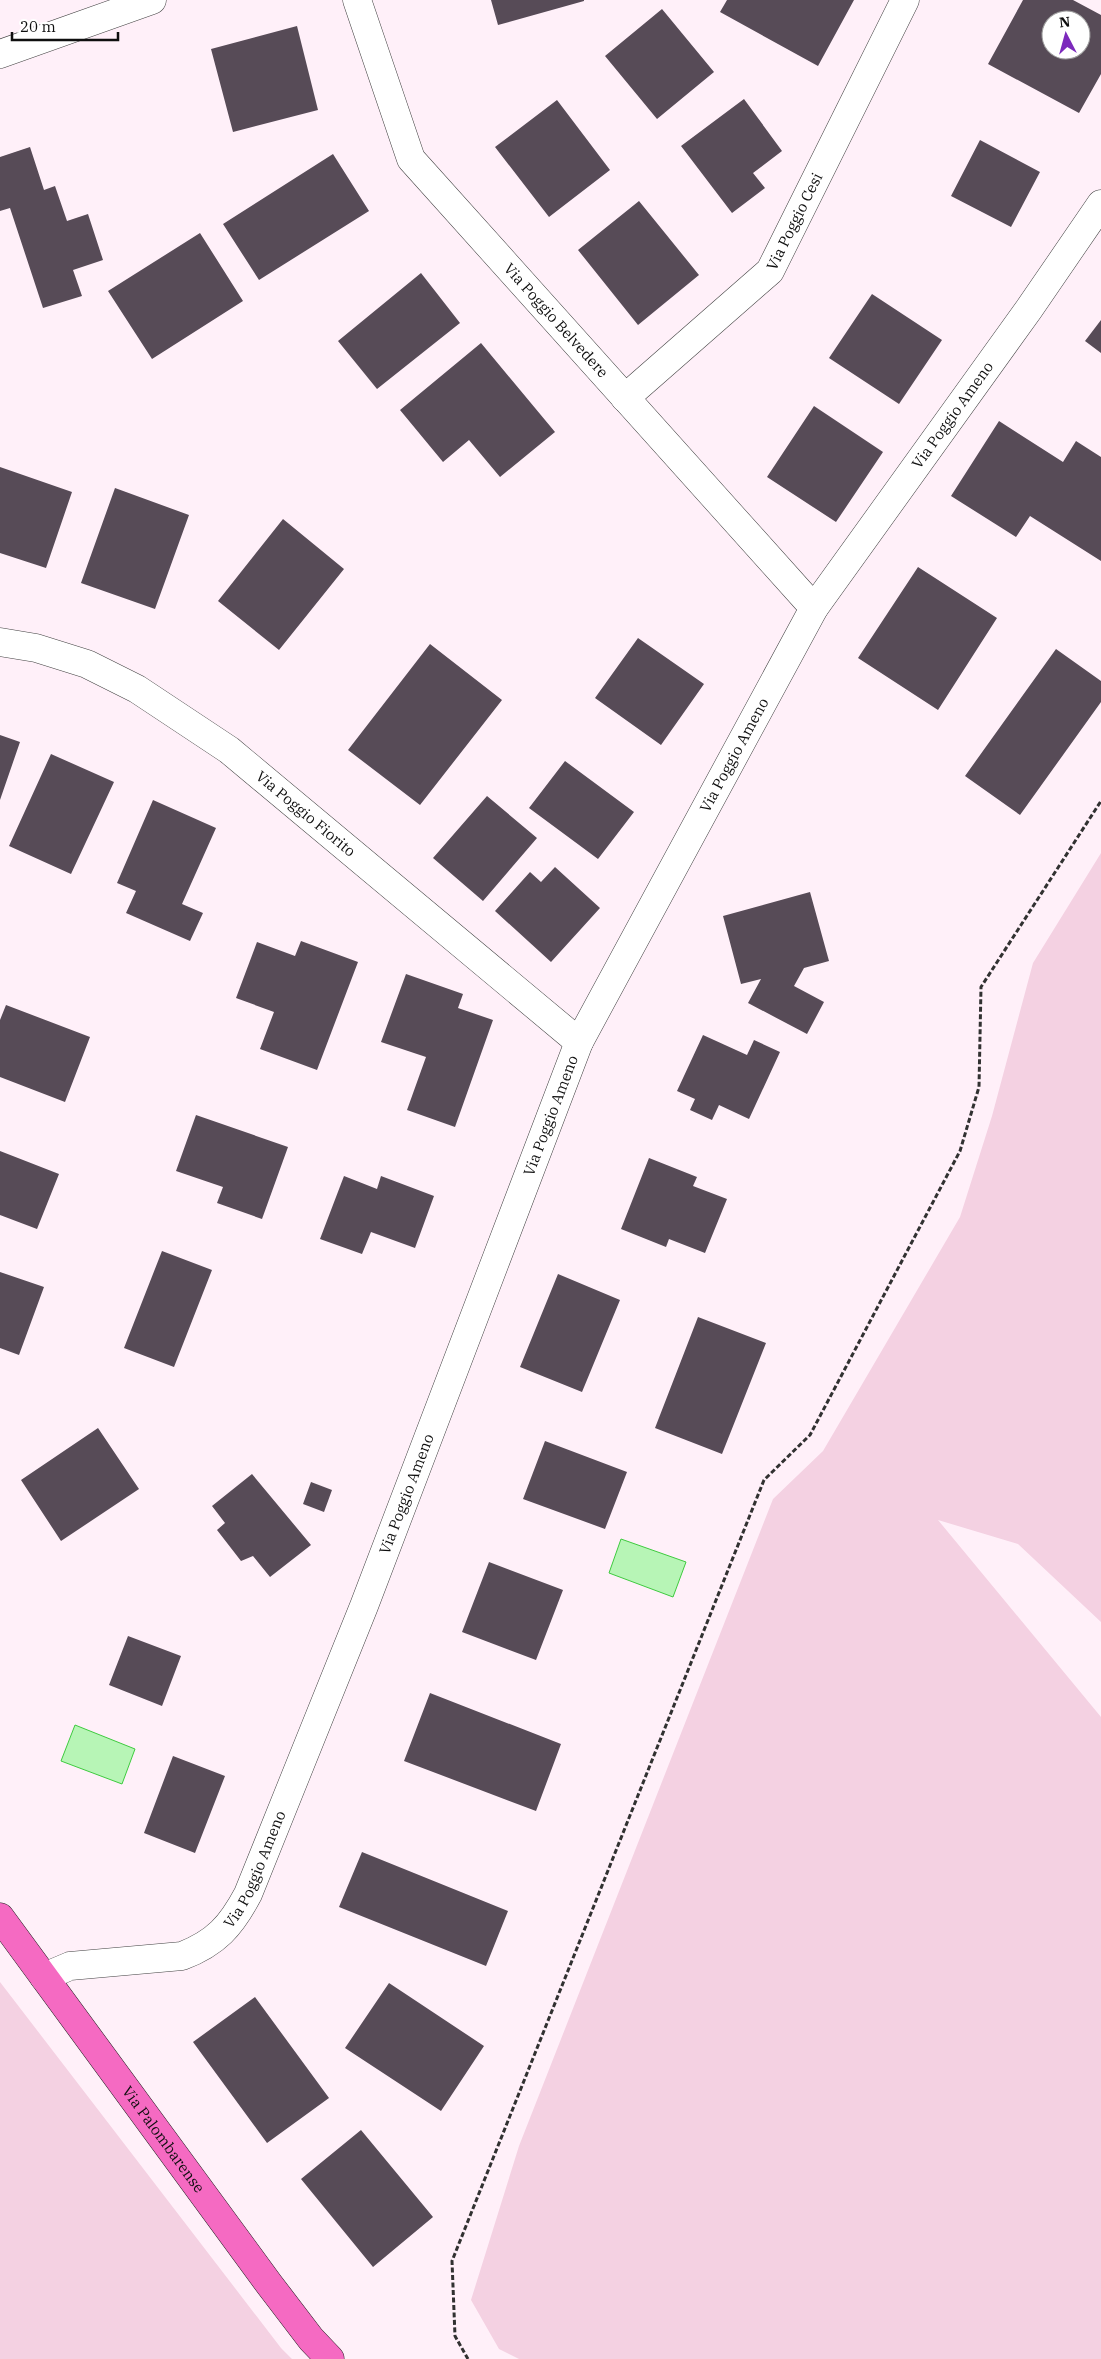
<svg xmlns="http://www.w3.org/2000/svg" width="1101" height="2359" viewBox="0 0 1101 2359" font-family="'IBM Plex Serif',serif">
  <rect width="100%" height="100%" fill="#fff0f9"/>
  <path fill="#f4d1e2" d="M1101,853V1622L1018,1544L938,1520L1101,1717V2359H519L499,2349L471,2300L519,2146L773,1499L823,1451L960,1217L992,1116L1033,963Z
    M0,1982L281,2348L292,2359H0Z"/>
  <path fill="#b7f5b6" stroke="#3ecb3f" d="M621,1539L686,1562L673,1597L609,1573Z
    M75,1725L135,1749L122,1784L61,1761Z"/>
  <path fill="#574b57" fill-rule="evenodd" d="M491,0H584V1L498,25Z
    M727,0H854L818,66L720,12Z
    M1023,0H1073L1101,15V74L1079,113L988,64ZM1051,20H1081V50H1051Z
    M662,9L714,72L657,119L605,56Z
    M297,26L318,110L233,132L211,49Z
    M744,99L782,151L753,173L765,188L732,213L681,146Z
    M557,100L610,170L549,217L495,147Z
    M980,140L1040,172L1011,227L951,196Z
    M30,147L44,190L55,186L67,221L88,214L103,260L73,270L82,296L43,308L10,208L0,211V157Z
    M333,154L369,211L259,280L223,224Z
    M639,201L699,275L638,325L578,250Z
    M200,233L243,301L152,359L108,291Z
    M421,273L460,323L377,389L338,341Z
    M872,294L942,340L899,404L829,358Z
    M1101,320V353L1085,341Z
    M481,343L555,432L500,477L469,440L443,462L400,410Z
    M814,406L883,452L836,522L767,477Z
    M999,421L1063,462L1076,441L1101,457V561L1030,516L1016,537L951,496Z
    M0,467L72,492L46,568L0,553Z
    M115,488L189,515L155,609L81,583Z
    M283,519L344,569L279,650L218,601Z
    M918,567L997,618L938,710L858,658Z
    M638,638L704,684L661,745L595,698Z
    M430,644L502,700L420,805L348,750Z
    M1056,649L1101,681V702L1020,815L965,776Z
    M0,735L20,742L0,800Z
    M51,754L114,782L71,874L9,846Z
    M565,761L634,812L598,859L529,808Z
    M487,796L537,838L483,901L433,858Z
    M153,800L216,828L182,904L203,913L190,941L126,913L136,891L117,883Z
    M555,867L600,908L551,962L495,911L530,872L541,882Z
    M810,892L829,961L804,968L794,986L824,1002L807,1034L748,1003L761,979L741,984L723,916Z
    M301,941L358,962L317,1070L260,1049L274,1012L236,998L257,942L295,956Z
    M406,974L463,994L458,1008L493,1020L455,1127L407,1110L426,1057L381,1042Z
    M6,1005L90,1037L65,1102L0,1077V1020Z
    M703,1035L747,1055L754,1040L780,1052L749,1119L719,1105L712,1120L690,1110L695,1099L677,1091Z
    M196,1115L288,1147L262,1219L217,1203L223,1187L176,1171Z
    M0,1151L59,1174L37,1229L0,1215Z
    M649,1158L697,1177L693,1186L727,1199L705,1253L669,1239L666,1247L621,1229Z
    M344,1176L377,1189L381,1176L434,1196L415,1248L371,1232L362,1254L320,1239Z
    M162,1251L212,1270L174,1367L124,1348Z
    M0,1272L44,1287L19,1355L0,1348Z
    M558,1274L620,1300L582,1392L520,1367Z
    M698,1317L766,1343L722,1454L655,1428Z
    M98,1428L139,1489L61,1541L21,1480Z
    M545,1441L627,1472L605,1529L523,1499Z
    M252,1474L311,1545L270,1577L253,1556L241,1561L217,1530L225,1523L212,1506Z
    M311,1482L332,1490L324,1512L303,1504Z
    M489,1562L563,1590L536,1660L462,1632Z
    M128,1636L181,1656L162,1706L109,1685Z
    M430,1693L561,1744L536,1811L404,1761Z
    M173,1756L225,1776L195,1853L144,1833Z
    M362,1852L508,1911L486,1966L339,1907Z
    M389,1983L484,2046L441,2111L345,2048Z
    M255,1997L329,2098L267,2143L193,2042Z
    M361,2130L433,2217L373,2267L301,2179Z"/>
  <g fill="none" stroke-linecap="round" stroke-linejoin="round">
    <g stroke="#424242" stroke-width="29">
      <g id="minor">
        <path id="s1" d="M357,0L411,159L814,608"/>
        <path d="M0,54L152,0"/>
        <path id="s2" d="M625,398L770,271L905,0"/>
        <path id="s3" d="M0,642L36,648L87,664L137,689L229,750L579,1042"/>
        <path id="s4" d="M44,1977L70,1966L182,1956C216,1943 231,1926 248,1894L364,1606L579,1042L814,608L1029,309L1101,204"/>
      </g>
    </g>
    <g stroke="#202020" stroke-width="29">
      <g id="major">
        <path id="s5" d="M0,1917L269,2284L311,2339L330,2359"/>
      </g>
    </g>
    <path stroke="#313131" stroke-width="3" stroke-dasharray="5 2.5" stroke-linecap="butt" d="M468,2359L455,2336L452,2261L764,1480L810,1435L960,1151L979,1087L981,987L1101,801"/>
    <use href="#minor" stroke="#fff" stroke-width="28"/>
    <use href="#major" stroke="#f56ac2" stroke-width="28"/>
  </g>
  <g text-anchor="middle" stroke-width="5" stroke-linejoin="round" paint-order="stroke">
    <g font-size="15" fill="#0f0f0f" stroke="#fff">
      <text dy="5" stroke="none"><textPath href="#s2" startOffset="248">Via Poggio Cesi</textPath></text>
      <text dy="5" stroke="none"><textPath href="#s1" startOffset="385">Via Poggio Belvedere</textPath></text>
      <text dy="5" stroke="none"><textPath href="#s4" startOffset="1879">Via Poggio Ameno</textPath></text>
      <text dy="5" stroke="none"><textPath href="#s4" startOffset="1474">Via Poggio Ameno</textPath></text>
      <text dy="5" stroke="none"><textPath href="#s3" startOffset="356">Via Poggio Fiorito</textPath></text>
      <text dy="5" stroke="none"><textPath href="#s4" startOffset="1069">Via Poggio Ameno</textPath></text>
      <text dy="5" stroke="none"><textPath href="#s4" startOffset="664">Via Poggio Ameno</textPath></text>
      <text dy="5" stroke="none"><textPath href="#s4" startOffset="259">Via Poggio Ameno</textPath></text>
      <text dy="5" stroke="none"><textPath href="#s5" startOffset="276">Via Palombarense</textPath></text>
    </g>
  </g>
  <g transform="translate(1066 35) rotate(354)"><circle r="24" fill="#ffffff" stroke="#9f9f9f"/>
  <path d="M0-4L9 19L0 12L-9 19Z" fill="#7c29bc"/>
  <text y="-8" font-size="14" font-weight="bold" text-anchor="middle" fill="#0f0f0f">N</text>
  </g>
  <path d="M12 32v8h106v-8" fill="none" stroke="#0f0f0f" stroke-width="2.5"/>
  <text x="20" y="32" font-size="15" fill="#0f0f0f" stroke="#ffffff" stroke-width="4" paint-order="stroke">20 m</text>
</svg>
